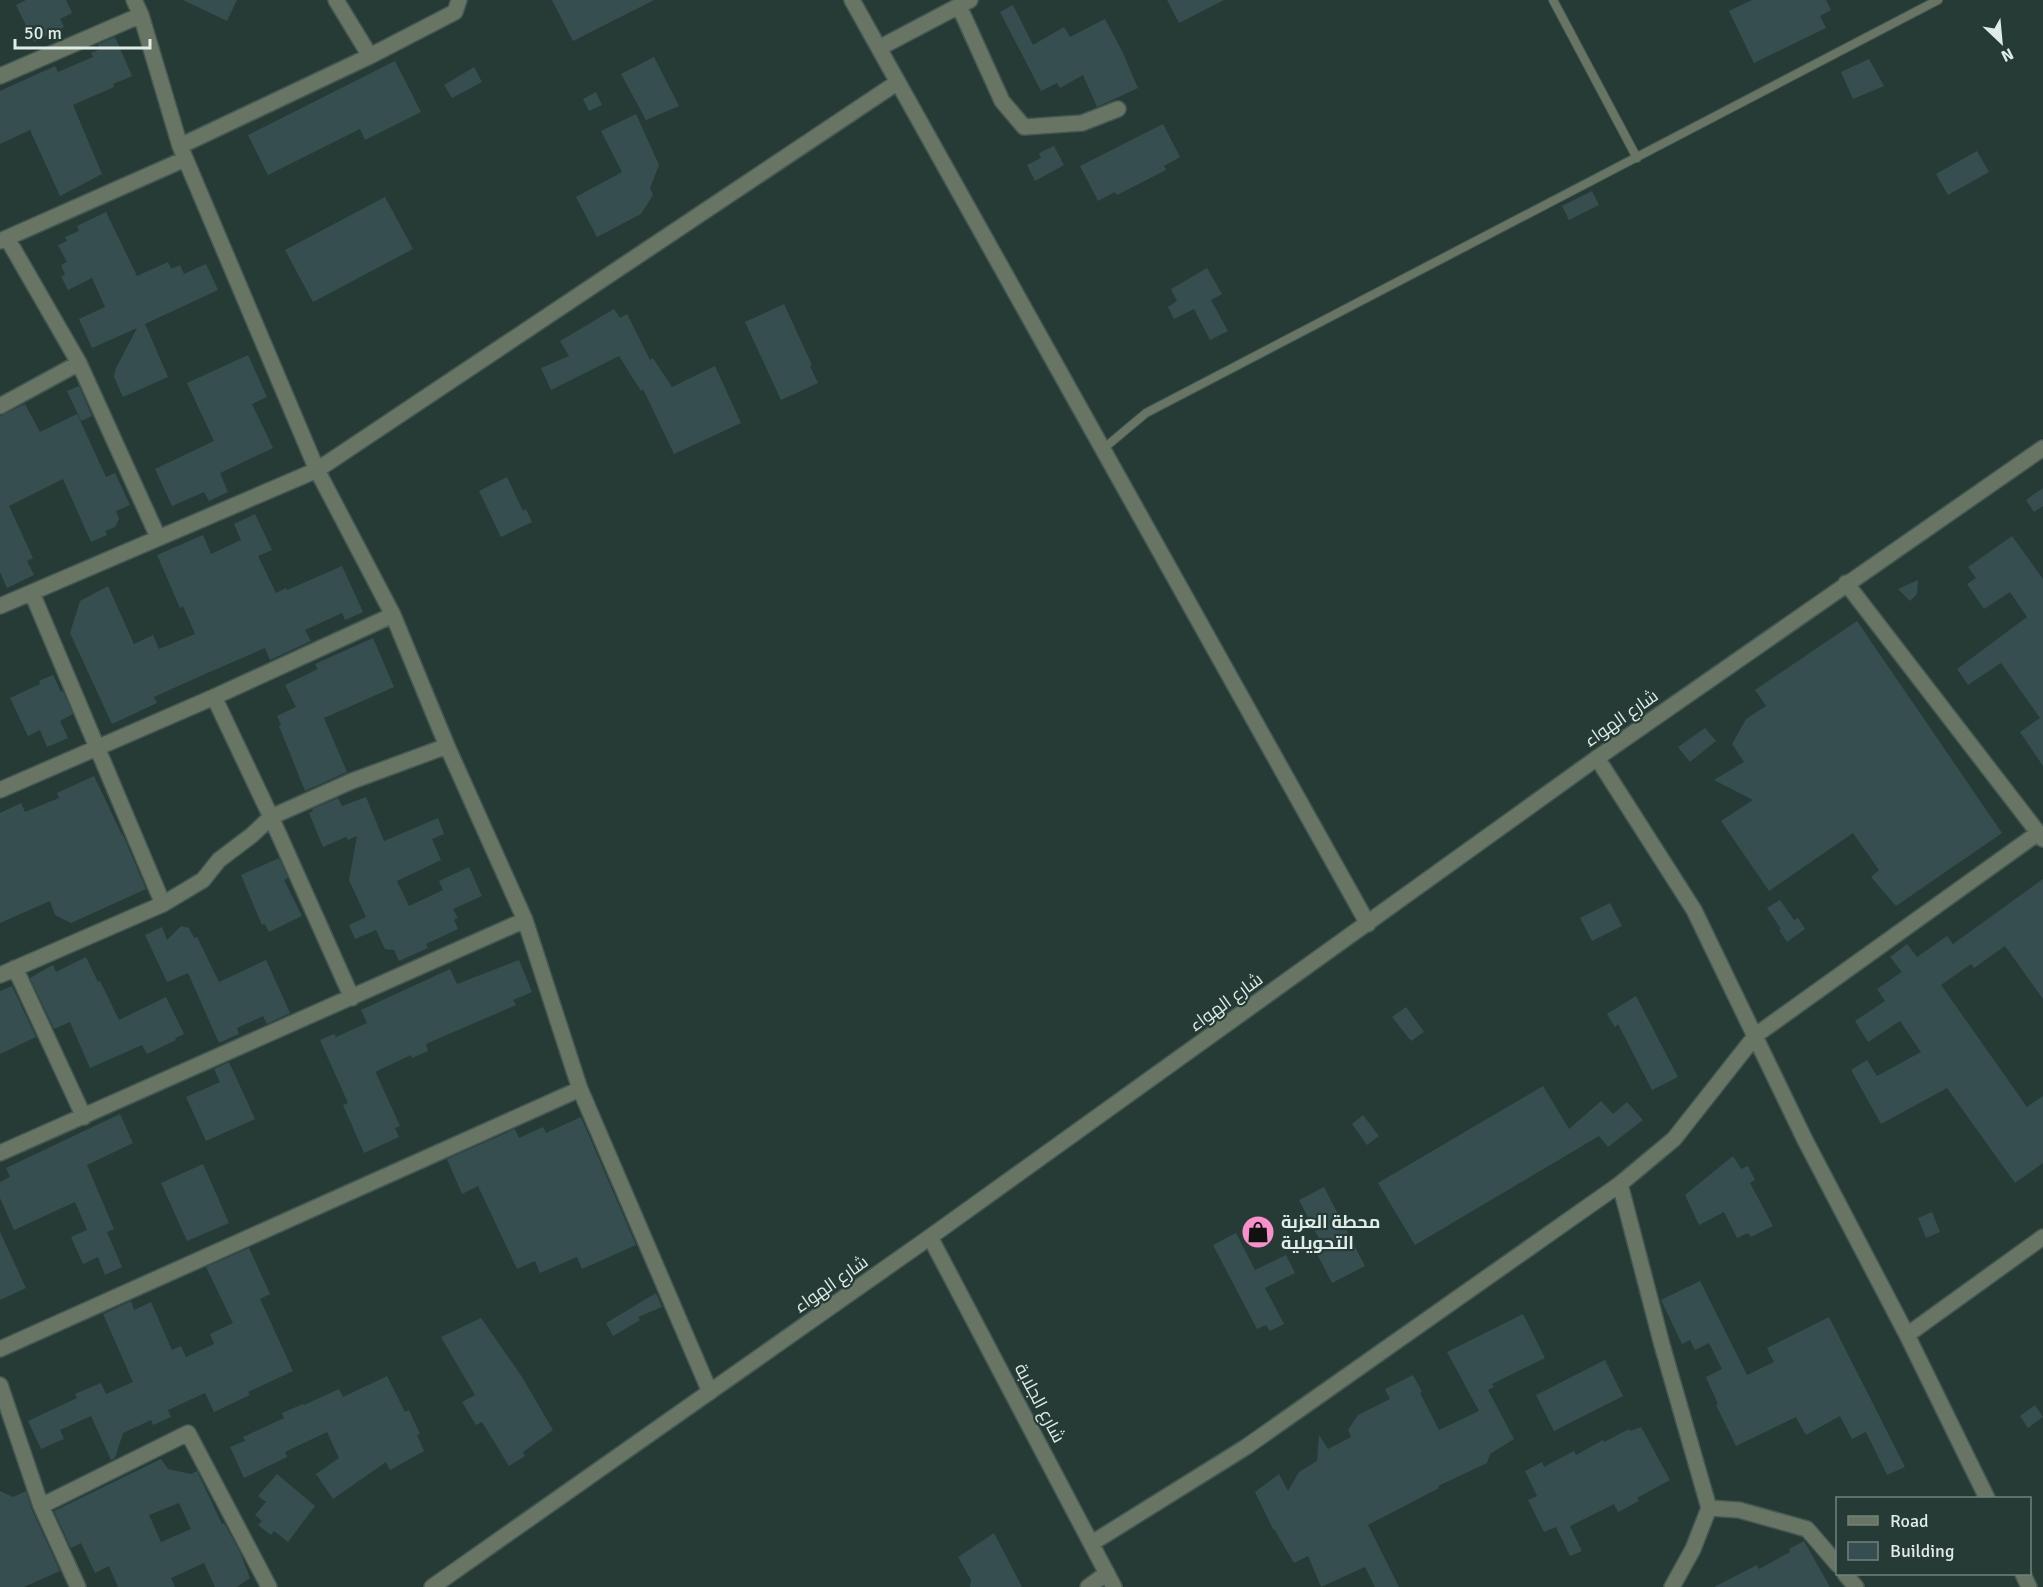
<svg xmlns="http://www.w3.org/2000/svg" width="2043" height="1587" viewBox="0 0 2043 1587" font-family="Signika,Cairo,sans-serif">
  <rect width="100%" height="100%" fill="#263b35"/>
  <path fill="#374e51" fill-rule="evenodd" d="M26,0H66L72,13L60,19L64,27L34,42L16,5Z
    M183,0H237L227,21Z
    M552,0H654L573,41Z
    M1167,0H1224L1179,23Z
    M1752,0H1826L1831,10L1820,16L1826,28L1754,63L1729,11Z
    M1013,5L1033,45L1064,27L1070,37L1105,19L1122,51L1138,88L1097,107L1083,75L1060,88L1057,83L1041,91L1000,12Z
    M115,37L132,76L113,84L114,87L73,105L102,174L60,196L30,130L0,144V91L55,66L58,72L93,57L91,53L100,49L98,44Z
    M654,57L679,106L646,120L621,74Z
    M1869,59L1884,86L1853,99L1841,72Z
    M395,61L421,112L365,140L360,129L268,175L248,135Z
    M474,67L482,82L452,98L444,85Z
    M596,92L602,105L589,111L583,99Z
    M636,114L659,165L650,188L653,195L641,214L597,237L576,197L622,172L601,131Z
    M1163,124L1180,157L1164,166L1166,170L1117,195L1115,192L1098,201L1080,166Z
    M1054,146L1064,165L1035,181L1027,165L1041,158L1039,153Z
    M1977,151L1989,172L1948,195L1936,174Z
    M1592,191L1599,205L1569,220L1562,206Z
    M385,197L413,249L313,302L285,250Z
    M106,212L137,276L168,262L171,269L180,265L184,274L206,264L218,290L145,324L168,377L123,397L114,377L116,368L137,328L92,348L79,319L105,307L92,278L68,290L61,276L65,275L61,265L67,262L58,245L67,241L65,237L79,231L77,226Z
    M1207,268L1222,294L1211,300L1228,331L1210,340L1194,309L1174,319L1168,307L1177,301L1171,289Z
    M784,304L812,365L810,366L818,383L781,400L745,322Z
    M614,309L620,318L627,314L650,360L653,358L672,387L715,366L741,423L674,454L643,389L641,391L619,356L551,390L541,368L569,356L560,341Z
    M248,355L267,397L252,404L273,448L220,473L228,492L209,501L204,492L172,506L155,469L214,441L187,383Z
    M79,386L92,416L81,421L67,391Z
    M25,404L40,432L77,414L106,477L115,473L130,505L116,511L119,519L115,527L105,531L107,535L91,542L63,479L9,506L33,558L27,561L34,575L7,588L0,572V416Z
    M507,477L523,511L526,509L532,522L501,537L479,491Z
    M2043,488V506L2034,512L2026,500Z
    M255,514L272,550L258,556L276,593L286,588L287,590L342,566L363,612L345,620L342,613L305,630L311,641L270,660L265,648L205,674L154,697L157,703L112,724L70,633L80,601L108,586L134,644L153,635L159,649L195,634L183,606L180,608L157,555L203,535L211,554L241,540L234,524Z
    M2012,536L2043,579V766L2020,732L2040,718L2001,663L1968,685L1957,669L2027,617L2010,592L1984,609L1967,584L1976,578L1968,567Z
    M1918,580L1917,594L1910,601L1898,589Z
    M1857,621L2002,833L1896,906L1871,877L1879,870L1853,833L1769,891L1721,821L1753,800L1714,780L1744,762L1732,744L1746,719L1766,706L1755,690Z
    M373,638L394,687L324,718L347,772L305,791L279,726L281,725L277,716L296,707L285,685L318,669L315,664Z
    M53,675L61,692L63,691L73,714L60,721L68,738L47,747L40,730L28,736L10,698L40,684L39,681Z
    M1705,728L1716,741L1690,762L1678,747Z
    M94,776L122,835H123L146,889L71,923L55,915L50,901L0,923V813L21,803L25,812L59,798L57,793Z
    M366,797L384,841L438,818L444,834L432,839L441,860L397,881L409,906L443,890L439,881L469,867L482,896L453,909L458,918L454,920L458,929L426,944L428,948L399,961L394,950L385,949L376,930L355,939L349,925L366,917L349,880L357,836L348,840L346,837L323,847L309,813L313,811L312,809L338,798L342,806Z
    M279,858L288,878L284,880L302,916L269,932L265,924L262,925L241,875Z
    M2043,879V999L2005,946L1974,968L1971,964L1941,985L2027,1107L2043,1096V1163L2015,1183L1947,1088L1881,1124L1851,1070L1867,1060L1877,1076L1921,1052L1900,1021L1868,1042L1855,1021L1885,1001L1877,989L1902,972L1890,957L1907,944L1917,957L1947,936L1953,944Z
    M1780,900L1794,920L1798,918L1805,929L1787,942L1779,930L1781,929L1767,908Z
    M1610,903L1622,926L1592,941L1580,918Z
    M181,926L189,928L194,938L197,937L219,982L266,960L290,1013L267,1024L263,1016L237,1028L239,1034L219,1043L188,973L167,982L145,935L162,927L167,940Z
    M86,957L98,982L100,981L119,1020L166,997L184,1034L175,1038L176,1040L147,1054L142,1045L90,1068L70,1022L54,1029L30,978L53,965L56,972Z
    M519,960L532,992L513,1000L516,1005L426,1044L428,1051L412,1058L411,1055L377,1071L376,1073L400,1126L395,1128L399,1137L364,1153L343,1105L348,1103L320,1040L334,1034L336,1037L367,1023L361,1010L450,969L457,984Z
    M12,986L36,1037L0,1054V991Z
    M1636,996L1678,1077L1652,1090L1618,1024L1615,1027L1607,1014Z
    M1406,1007L1424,1032L1411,1041L1392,1017Z
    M229,1062L255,1119L206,1141L186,1097L220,1082L214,1069Z
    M1543,1086L1569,1129L1601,1101L1613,1114L1627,1102L1643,1120L1608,1147L1599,1136L1415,1245L1378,1183Z
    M120,1114L133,1143L87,1165L114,1229L107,1232L122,1267L105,1275L98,1257L83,1264L71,1237L87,1230L75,1202L14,1230L0,1198V1182L10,1177L6,1168Z
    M1363,1115L1379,1136L1367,1145L1352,1124Z
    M581,1117L636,1245L582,1269L577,1257L540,1273L535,1261L517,1269L478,1186L462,1194L447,1159L515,1129L519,1138L543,1127L546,1133Z
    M1733,1156L1741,1169L1748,1166L1755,1180L1750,1183L1773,1226L1751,1237L1748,1233L1737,1238L1724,1212L1699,1225L1685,1195Z
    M203,1164L229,1223L187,1241L161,1183Z
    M1324,1187L1365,1266L1332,1283L1317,1254L1325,1250L1299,1200Z
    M1932,1212L1940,1232L1926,1238L1918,1218Z
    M0,1232L26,1288L0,1300Z
    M1236,1233L1255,1270L1286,1255L1295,1273L1265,1288L1284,1324L1270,1331L1266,1325L1257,1329L1213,1245Z
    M249,1248L270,1294L260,1299L293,1371L248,1392L250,1395L214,1412L205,1393L168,1410L171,1417L153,1425L151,1420L123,1433L115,1458L111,1460L91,1416L60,1430L64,1439L41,1449L28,1421L77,1398L75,1394L101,1383L106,1394L133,1382L103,1314L131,1301L134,1310L151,1302L172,1350L181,1346L186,1357L214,1344L210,1334L233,1323L206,1267Z
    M1700,1281L1747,1375L1774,1362L1767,1348L1829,1317L1905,1467L1887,1475L1866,1432L1852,1439L1840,1416L1806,1435L1796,1417L1736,1446L1716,1405L1718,1404L1706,1377L1722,1369L1709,1343L1695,1350L1690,1340L1682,1344L1661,1300Z
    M656,1293L662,1307L638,1317L640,1320L613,1336L606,1323Z
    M1523,1314L1545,1358L1492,1384L1494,1387L1488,1390L1514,1439L1490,1454L1487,1463L1438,1486L1439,1488L1368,1525L1399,1587H1375L1365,1567L1321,1587L1308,1556L1294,1563L1274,1529H1273L1255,1492L1279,1474L1288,1491L1299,1472L1317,1461L1319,1435L1328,1449L1351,1437L1348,1430L1358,1415L1390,1399L1385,1389L1413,1375L1422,1392L1420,1393L1439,1430L1479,1411L1447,1352Z
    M481,1318L522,1377L553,1430L523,1452L525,1456L509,1466L482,1422L476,1425L462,1402L475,1395L441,1337Z
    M1605,1360L1623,1396L1554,1431L1536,1395Z
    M387,1376L405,1412L409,1410L420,1434L417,1435L424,1451L390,1470L386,1462L333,1499L316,1474L339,1458L327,1432L285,1452L287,1457L244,1478L230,1447L245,1441L243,1437L284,1418L282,1413L303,1404L304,1405L339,1389L343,1397Z
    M2035,1405L2043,1417L2028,1428L2020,1416Z
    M1641,1427L1670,1480L1637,1498L1639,1501L1618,1512L1614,1504L1570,1526L1582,1551L1570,1556L1556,1527L1544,1532L1528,1500L1537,1496L1525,1471L1542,1462L1544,1467L1574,1451L1576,1455L1603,1440L1604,1442L1629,1429L1630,1431Z
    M161,1459L168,1469L191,1474L197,1471L222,1524L224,1523L240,1552L250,1578L237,1587H215L204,1563L171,1578L175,1587H118L109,1566L95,1573L81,1543L71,1548L54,1511ZM179,1503L191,1529L161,1542L149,1515Z
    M277,1474L315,1506L288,1542L274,1531L271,1535L258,1525L262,1521L255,1515L266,1502L258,1496Z
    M0,1491L13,1497L26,1491L32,1510L60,1571L24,1587H0Z
    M994,1533L1022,1587H970L971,1580L958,1557Z
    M1804,1541L1830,1587H1714L1757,1565L1759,1569L1790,1552L1789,1549Z"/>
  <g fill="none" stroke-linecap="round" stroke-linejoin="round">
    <g stroke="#445752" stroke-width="10">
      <path id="service" d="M1553,0L1637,158
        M1103,449L1146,413L1938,0"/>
    </g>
    <g stroke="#445752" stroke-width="18">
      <path id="minor" d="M134,0L141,15L180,146L317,470L393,615L447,746L525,920L580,1089L710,1392
        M336,0L370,56
        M852,0L1368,924
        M959,6L1002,101L1024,127L1082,123L1118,109
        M879,48L970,0
        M0,76L141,15
        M180,146L370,56L455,12L459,0
        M7,238L79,363L158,537
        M0,241L185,159
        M0,406L79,363
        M1846,583L2043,839
        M32,593L163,904
        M0,606L317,470L898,82
        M214,697L271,817L352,998
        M1597,758L1694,910L1805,1140L1907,1335L1987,1498
        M0,790L214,697L393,615
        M15,968L84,1117
        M0,975L163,904L203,880L219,860L252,835L271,817L352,781L447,746
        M0,1153L525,920
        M1620,1184L1662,1345L1709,1508L1693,1549L1672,1587
        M930,1237L1114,1587
        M1907,1335L2043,1237
        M0,1349L580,1089
        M0,1385L41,1506L78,1587
        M41,1506L188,1433L269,1587
        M1709,1508L1739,1510L1807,1529L1838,1565
        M1092,1543L1246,1447L1620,1184L1674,1139L1756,1035L2038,833
        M1845,1574L1856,1587
        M2023,1574L2029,1587
        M1088,1587L1107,1573"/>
    </g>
    <g stroke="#445752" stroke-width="18">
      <path id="tertiary" d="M432,1587L930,1237L1597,758L2043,448"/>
    </g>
    <use href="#service" stroke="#687565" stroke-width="8"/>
    <use href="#minor" stroke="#687565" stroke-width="15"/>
    <use href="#tertiary" stroke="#687565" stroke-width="15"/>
  </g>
  <defs>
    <g id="shop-disc" transform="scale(1.725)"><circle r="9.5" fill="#f890cb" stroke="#263b35"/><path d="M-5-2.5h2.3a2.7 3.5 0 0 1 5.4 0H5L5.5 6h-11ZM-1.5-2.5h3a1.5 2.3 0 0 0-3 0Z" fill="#111"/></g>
  </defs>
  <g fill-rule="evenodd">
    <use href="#shop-disc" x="1258" y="1232"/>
  </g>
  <g text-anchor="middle" stroke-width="4.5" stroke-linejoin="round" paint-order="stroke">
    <g font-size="18" fill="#e0ece8" stroke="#263b35">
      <text transform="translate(1621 718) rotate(-35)" y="6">شارع الهواء</text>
      <text transform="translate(1226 1002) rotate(-36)" y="6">شارع الهواء</text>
      <text transform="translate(831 1284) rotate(-35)" y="6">شارع الهواء</text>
      <text transform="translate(1040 1403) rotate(62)" y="6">شارع الجلابة</text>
    </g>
    <g font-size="18" font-weight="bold" fill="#e0ece8" stroke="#263b35" text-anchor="start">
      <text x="1281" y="1228">محطة العزبة<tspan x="1281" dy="21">التحويلية</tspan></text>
    </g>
  </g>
  <rect x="1836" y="1497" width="195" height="78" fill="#263b35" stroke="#70827d" stroke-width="1.5"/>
  <rect x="1848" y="1516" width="30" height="9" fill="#687565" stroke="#70827d" stroke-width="1.5"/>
  <text x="1890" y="1527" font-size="18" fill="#e0ece8">Road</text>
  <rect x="1848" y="1542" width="30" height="18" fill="#374e51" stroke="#70827d" stroke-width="1.5"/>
  <text x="1890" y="1557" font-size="18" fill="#e0ece8">Building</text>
  <g transform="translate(2001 42) rotate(154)" stroke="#263b35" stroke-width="4.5" paint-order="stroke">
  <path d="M0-4.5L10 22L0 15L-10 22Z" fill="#e0ece8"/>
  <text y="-9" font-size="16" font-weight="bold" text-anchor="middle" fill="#e0ece8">N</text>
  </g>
  <path d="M15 39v9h135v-9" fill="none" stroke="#e0ece8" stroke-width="3"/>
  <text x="24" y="39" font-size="18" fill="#e0ece8" stroke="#263b35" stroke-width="4.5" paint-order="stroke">50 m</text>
</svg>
